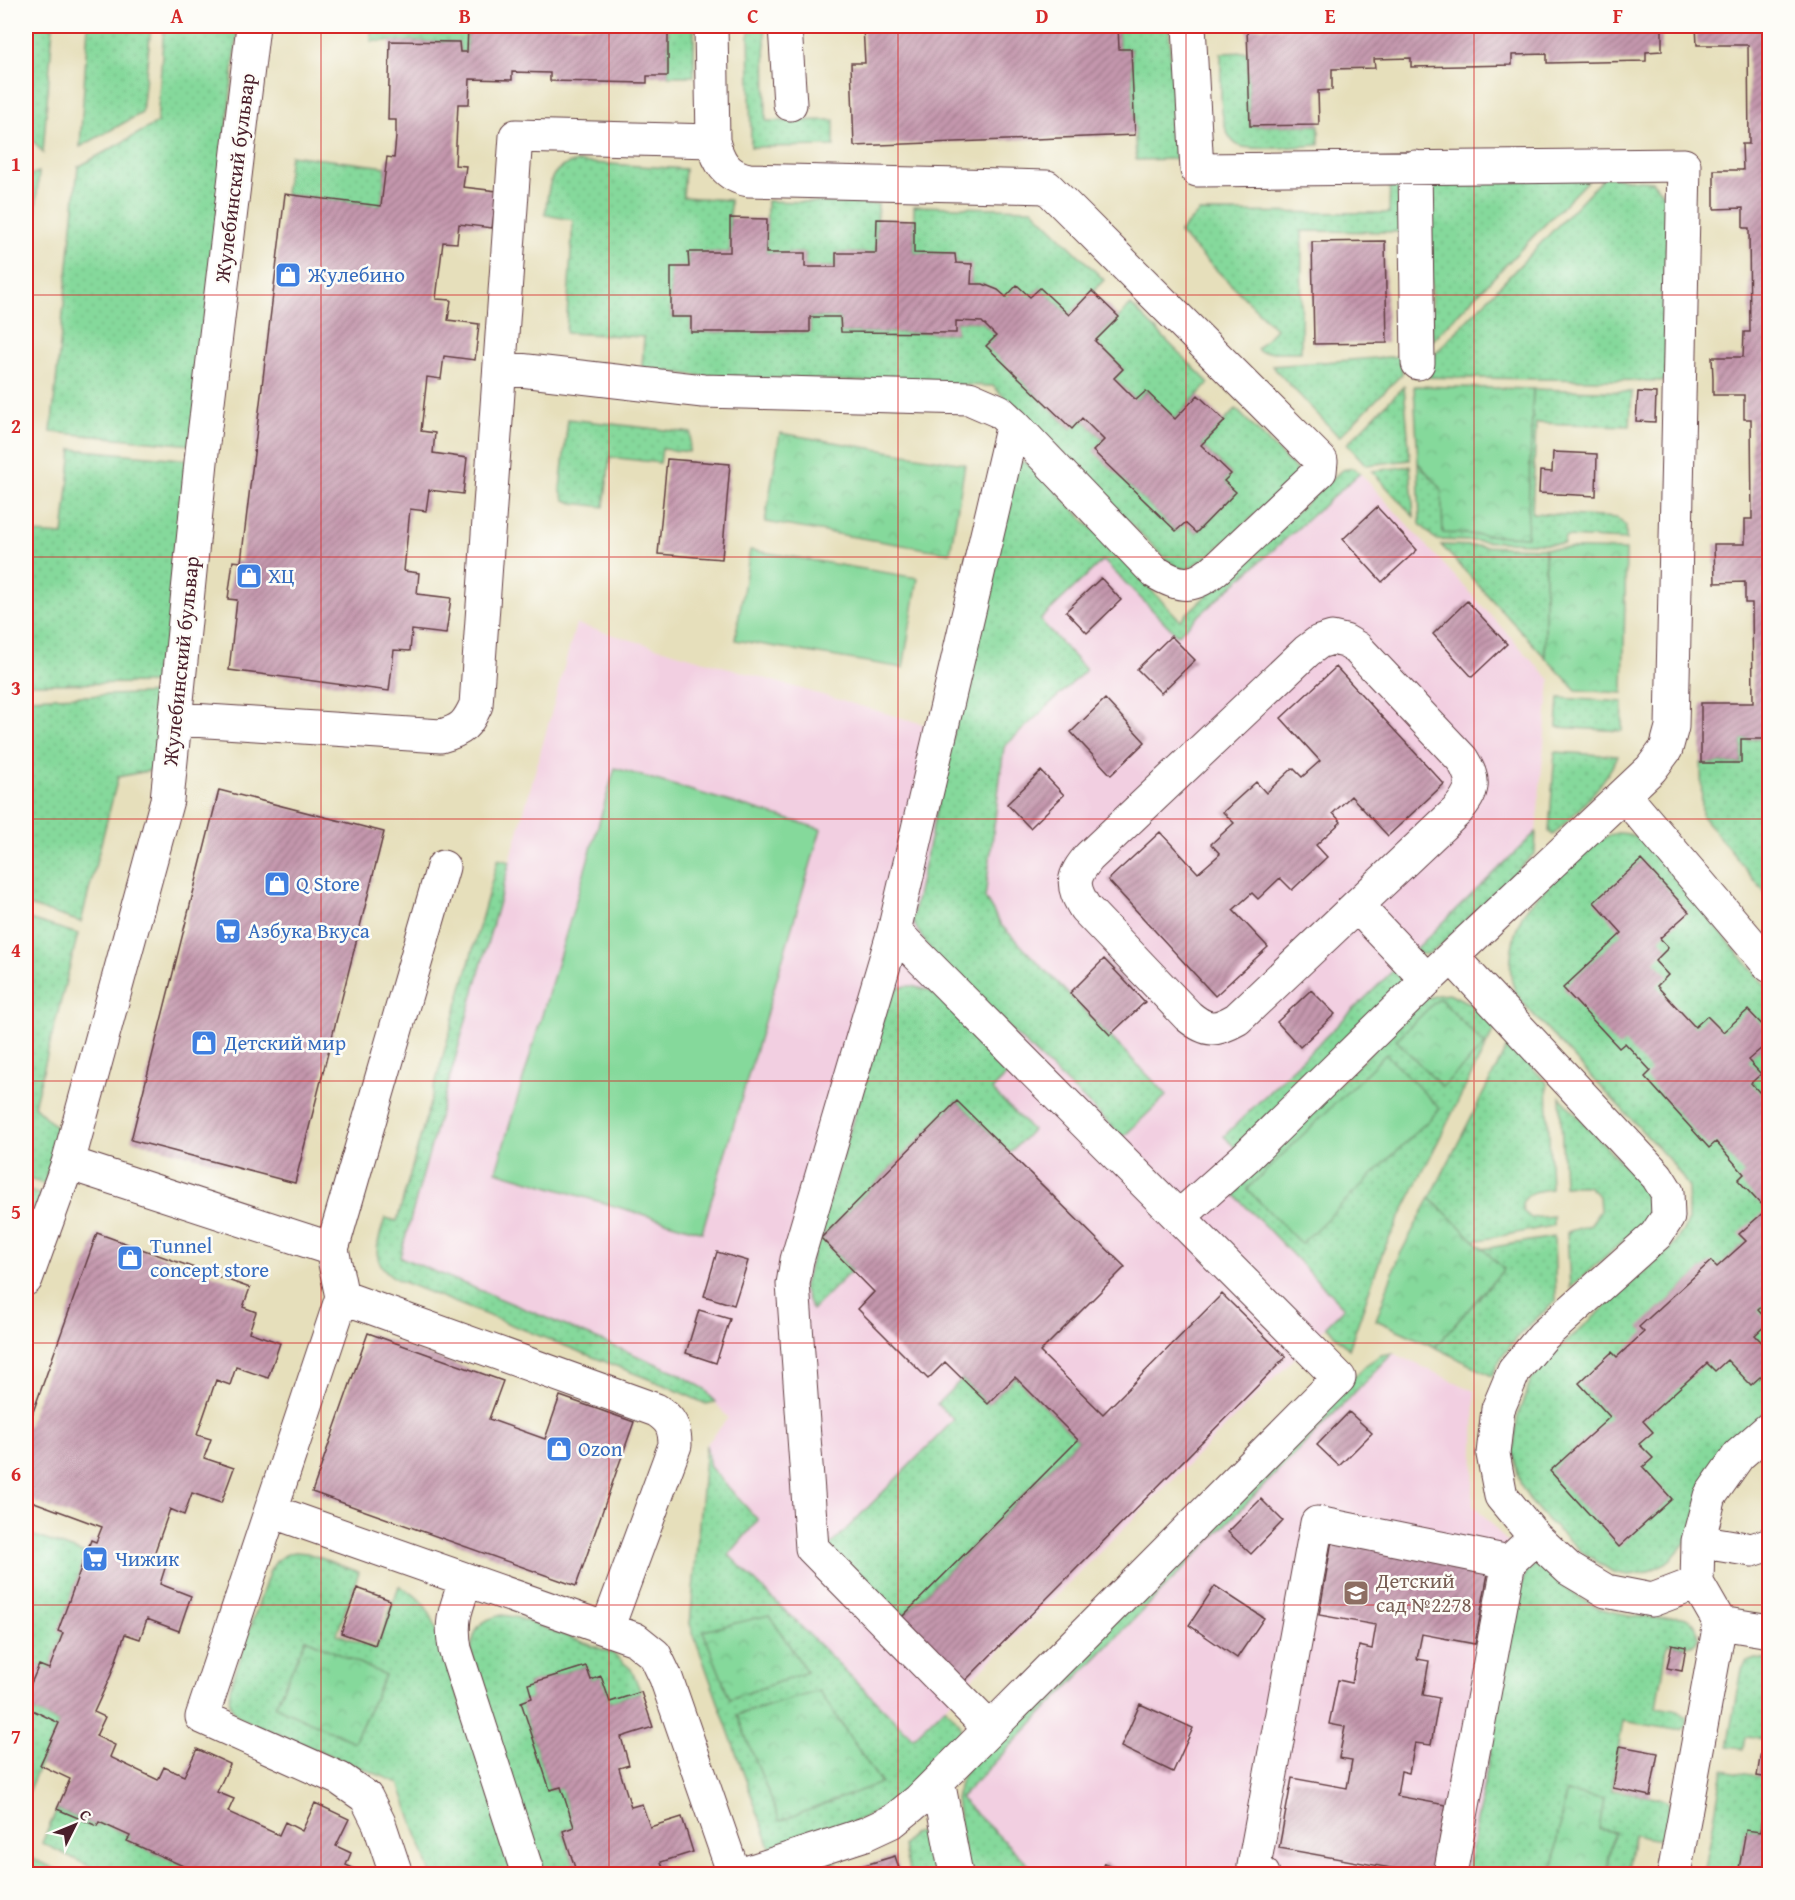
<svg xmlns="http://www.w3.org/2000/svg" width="1795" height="1900" viewBox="0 0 1795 1900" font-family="'Gentium Book Plus',serif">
  <defs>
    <pattern id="grass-dots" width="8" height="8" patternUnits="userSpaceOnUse" patternTransform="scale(1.5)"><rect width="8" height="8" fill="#85d99b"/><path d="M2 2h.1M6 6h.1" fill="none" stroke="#74ba86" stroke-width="1.8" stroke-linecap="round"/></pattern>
    <pattern id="park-crowns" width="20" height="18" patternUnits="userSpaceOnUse" patternTransform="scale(1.5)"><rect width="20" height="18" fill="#85d99b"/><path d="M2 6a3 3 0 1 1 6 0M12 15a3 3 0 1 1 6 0" fill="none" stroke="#74ba86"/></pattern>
    <pattern id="building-hatch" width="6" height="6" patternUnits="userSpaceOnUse" patternTransform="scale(1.5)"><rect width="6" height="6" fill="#c497ad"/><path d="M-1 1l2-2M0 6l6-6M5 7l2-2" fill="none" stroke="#a17b8d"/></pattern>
  </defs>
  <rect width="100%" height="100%" fill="#fdfcf7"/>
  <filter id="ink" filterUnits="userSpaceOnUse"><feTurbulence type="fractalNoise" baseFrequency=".0167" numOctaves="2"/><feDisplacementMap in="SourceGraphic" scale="12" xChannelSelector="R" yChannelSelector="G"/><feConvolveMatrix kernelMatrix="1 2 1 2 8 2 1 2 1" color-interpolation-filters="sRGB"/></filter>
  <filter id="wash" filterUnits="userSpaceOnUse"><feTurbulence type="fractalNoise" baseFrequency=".008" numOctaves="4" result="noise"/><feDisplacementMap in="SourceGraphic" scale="24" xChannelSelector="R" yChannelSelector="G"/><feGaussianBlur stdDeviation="1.35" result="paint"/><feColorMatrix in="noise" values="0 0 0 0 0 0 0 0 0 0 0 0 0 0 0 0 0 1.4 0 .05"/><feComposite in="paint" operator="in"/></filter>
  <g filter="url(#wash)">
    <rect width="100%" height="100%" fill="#e6dfbb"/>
    <path fill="#f2cfe1" d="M1360,473L1550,680L1536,832L1224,1136L1245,1158L1231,1192L1344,1309L913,1738L729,1555L758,1519L710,1466L706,1445L728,1418L705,1390L676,1372L400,1257L576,624L930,726L1086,670L1040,620L1103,560L1177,635Z
      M1393,1353L1475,1391L1473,1504L1530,1567L1477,1874H1038L960,1798Z"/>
    <path fill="url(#grass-dots)" stroke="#687c63" stroke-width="1.5" fill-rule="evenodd" d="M26,26H53L43,153L26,132Z
      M88,26H151L142,113L80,147Z
      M164,26H238L192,445L51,432L78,167L157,123Z
      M371,26H468L467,52H460L459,42L371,41Z
      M668,26H694V76H668Z
      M749,26H765L766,121L834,120V146L751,147Z
      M1118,26H1169L1176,159L1136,160L1131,49H1119Z
      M1248,52L1250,126L1319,125V145C1297,146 1264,151 1243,147C1214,141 1222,76 1221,53Z
      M290,155L386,167L381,206L285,194Z
      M577,162L685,169L683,197L730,200V252L688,253L689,267H671V317H691V332H810V317H840L841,332L956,333V321L982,322L996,336L987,346L1071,429L1082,418L1104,440L1094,451L1176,531L1185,523L1196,533L1235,492L1224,481L1231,474L1201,445L1236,409L1300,474L1208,557L1187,569L1177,567L1167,560L993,386L702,376L642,368L644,337L566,333L573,220L545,215C549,190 546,166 577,162Z
      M39,172L26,317V176Z
      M1591,177L1432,341L1430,182Z
      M1604,177L1652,181L1667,199L1666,381L1413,377Z
      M1390,179L1399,181L1402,232L1302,231L1301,352H1260L1257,349L1276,329L1179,233L1199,212L1389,213Z
      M767,201L878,204L876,253H837L836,267H805V253H766Z
      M914,206L1032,209L1104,280L1069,315L1040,288L1030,297H1006L983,284H971V264L956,263L955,254L914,253Z
      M1131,305L1209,383L1175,419L1146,391L1136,400L1114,378L1123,369L1095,341Z
      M1402,356V374L1339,437L1272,366Z
      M1404,386L1410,460L1366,465L1347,444Z
      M1533,389L1632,392L1630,426L1536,423L1532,513L1617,518L1626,526V540L1565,537L1564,544L1436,540L1420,524L1418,463L1441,488L1526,537Z
      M568,419L691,433L689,452L662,449L660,463L610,457L604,507L573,503L565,500L560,489Z
      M72,449L191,460L167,683L26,684V596L34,533L63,535Z
      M1024,462L1033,467L1180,620L1342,470L1353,468L1360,473L1177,635L1103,560L1040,620L1086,670L1004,747L985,898L1001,925L1167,1095L1123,1137L948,970C934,954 920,939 912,919L1014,463Z
      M1410,466L1414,517L1372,471Z
      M1441,545L1545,548V657Z
      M166,693L157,769L118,777L81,922L26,905V698Z
      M1559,698L1623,702L1622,731L1557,727Z
      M1741,739H1769V898L1702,816L1701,763H1741Z
      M1555,752L1618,756C1602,788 1579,810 1553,835L1549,832Z
      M1536,832L1535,853L1440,946C1431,953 1424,958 1414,951Z
      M1617,833C1631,833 1639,837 1649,847L1769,990V1412L1687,1540L1670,1561L1647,1572L1629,1575L1613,1572L1582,1552L1550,1523L1531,1502L1521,1486L1513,1453L1518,1414L1531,1381L1557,1350L1671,1248L1688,1223V1186L1673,1164L1533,1014C1526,1006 1518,998 1514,988C1506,966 1513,927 1527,908C1538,894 1553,882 1566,870C1582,855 1596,838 1617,833Z
      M498,859L510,862L400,1257L676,1372L705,1389L715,1402L706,1404L669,1387L398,1280C368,1262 377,1246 385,1218L397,1221Z
      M26,918L78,934L34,1106L61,1132L44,1184L26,1178Z
      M1398,966L1403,973L1404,983L1238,1151L1224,1136Z
      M911,986L928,990L943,999L1013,1069L992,1090L1032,1130L1010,1153L957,1101L822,1238L852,1270L812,1310L803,1288L891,992L900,987Z
      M1451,994L1474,1006L1495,1028L1383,1251L1349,1349L1326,1326L1344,1308L1231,1191L1424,1000L1437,995Z
      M1509,1043L1547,1083L1551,1189C1538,1191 1529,1191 1522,1203L1523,1211L1531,1218L1553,1216V1226L1474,1241L1430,1198Z
      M1560,1097L1643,1186C1651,1200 1652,1210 1643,1223L1570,1288L1567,1232L1590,1225L1600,1211L1599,1196L1588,1186H1564Z
      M26,1190L41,1195L26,1239Z
      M1554,1237L1556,1301C1532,1322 1505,1345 1492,1376L1435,1347L1503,1269L1482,1249Z
      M1393,1353L960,1798L1038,1874H967L956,1799L961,1779L970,1764L1366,1365L1381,1355Z
      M1015,1377L1078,1440L897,1622L826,1550L954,1420L937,1404L962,1379L988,1404Z
      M706,1445L710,1467L758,1520L729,1555L913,1738L945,1707L960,1724L962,1732L960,1740L955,1747L885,1808L858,1820L771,1850L690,1624ZM819,1691L881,1783L737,1715Z
      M26,1533L86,1554L59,1631L63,1633L49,1669L39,1665L26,1695Z
      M295,1552L307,1553L359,1572L337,1634L376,1649L399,1586C416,1594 425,1603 433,1620L517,1874H431L399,1783L248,1722C232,1713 227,1706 230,1688L269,1573C275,1561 280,1555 295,1552ZM306,1639L385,1675L354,1742Z
      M1536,1562C1553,1578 1577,1599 1599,1608C1610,1612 1642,1618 1654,1618C1664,1619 1675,1614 1686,1618C1697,1622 1706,1640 1691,1645C1684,1648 1675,1644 1668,1643L1657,1707L1678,1711L1687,1717L1686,1727L1681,1730H1676L1623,1721L1611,1790C1624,1793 1657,1794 1667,1802C1674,1809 1669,1837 1658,1839C1651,1839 1641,1836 1634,1835L1627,1874H1606L1614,1832L1599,1829L1567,1792L1552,1874H1467L1521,1587L1525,1574Z
      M502,1615L515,1617L612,1653L631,1669L641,1692L610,1702L601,1677L591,1680L586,1666L528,1684L532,1698L521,1702L550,1790L561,1787L574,1827L563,1831L577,1874H540L471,1651C474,1628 479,1620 502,1615Z
      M1755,1659L1769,1660V1703L1763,1739L1745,1737L1743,1749L1728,1747L1742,1669L1747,1662Z
      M26,1707L59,1723L26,1796Z
      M1723,1770L1769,1778L1760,1832L1746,1830L1738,1874H1704Z
      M57,1809L96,1826L99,1822L130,1836L128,1841L201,1874H105L42,1843Z
      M919,1832L935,1838L948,1874H910L903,1846L912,1834Z
      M34,1859L66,1874H26V1861Z
      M829,1859L836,1862L844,1874H783Z"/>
    <path fill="url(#park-crowns)" stroke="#687c63" stroke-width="1.5" d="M1414,386L1533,389L1527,537L1443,533L1441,488L1418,463Z
      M780,433L965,464L950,553L765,522Z
      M1545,548L1626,550L1623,693L1576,690L1545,657Z
      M1439,998L1485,1045L1442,1087L1396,1040Z
      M1430,1198L1504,1269L1435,1347L1376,1320L1397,1260Z
      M769,1615L807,1672L730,1699L703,1631Z
      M306,1639L385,1675L354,1742L275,1706Z
      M819,1691L881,1783L780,1821L737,1715Z
      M1566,1792L1604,1799L1599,1829L1614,1832L1606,1874H1552Z"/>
    <path fill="#85d99b" stroke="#687c63" stroke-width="1.5" d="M750,550L918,578L903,668L735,640Z
      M615,768L821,829L702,1232L496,1171Z
      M1386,1054L1440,1109L1301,1244L1247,1189Z"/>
    <g id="blocks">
      <path fill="url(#building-hatch)" d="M468,26H668V76H647V83L550,81V73L512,72V80L470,79L469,104H458L455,165L466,166L463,187L497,191L492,228L459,224L457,243L443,242L436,299L451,300L448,320L479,324L475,360L444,356L441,379L427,377L421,431L435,433L433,453L467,458L463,494L429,490L426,511L410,509L404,571L419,573L417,594L451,598L446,634L412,630L410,651L394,650L389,691L229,670L237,600L228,599L233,561L241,562L285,194L381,206L387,157L394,158L396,137V120H388L390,41L459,42L460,52H467Z
        M863,26H1118L1119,49H1131L1135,135L854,146L851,63H865Z
        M1696,26H1770V739H1741V763H1701V703H1753L1752,603H1745V582L1715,583L1714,544H1745V519H1752L1751,419H1744V395H1713V378L1712,357H1743L1744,332H1750L1749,228H1743V208L1714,209V170H1743L1742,144H1749L1748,45H1697Z
        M1326,27L1662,26V51L1646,52V61L1547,63V54L1512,55V65L1411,67V58L1374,59L1375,68L1332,69V90L1318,91L1319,125L1250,126L1247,28Z
        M730,218L767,219L766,253H805V267H836V253H876L877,219L914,220V253L955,254L956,263L972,264L971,284H983L998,290L1006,297L1017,285L1030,297L1040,288L1069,315L1092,291L1119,317L1095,341L1123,369L1114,378L1136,400L1146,391L1175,419L1198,395L1225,421L1201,445L1231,474L1224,481L1236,492L1196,533L1185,523L1176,531L1093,451L1104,440L1082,418L1072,429L986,346L996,336L982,322L956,321V333L841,332L840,317H810V332H691V317H671V267H689L688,252H730Z
        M1385,241L1387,343L1314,344L1312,242Z
        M1638,392L1656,393L1655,422L1636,421Z
        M1553,452L1597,454L1596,496L1539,493L1540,471L1552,472Z
        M667,459L730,464L722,559L658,554Z
        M1377,507L1417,550L1382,582L1343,539Z
        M1101,578L1121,600L1087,633L1066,611Z
        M1467,601L1507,644L1472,677L1433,634Z
        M1171,636L1195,660L1161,693L1137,669Z
        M1336,667L1444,784L1388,836L1351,796L1333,813L1341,822L1316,845L1327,857L1292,890L1280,878L1258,899L1252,893L1233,910L1268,947L1215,996L1108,880L1160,832L1198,873L1220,854L1211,844L1234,823L1223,812L1256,782L1266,793L1293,768L1302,777L1320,761L1281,718Z
        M1105,699L1145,742L1111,775L1071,732Z
        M1041,771L1064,795L1030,828L1007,804Z
        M219,790L384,832L295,1183L131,1140Z
        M1641,860L1689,912L1660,938L1668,948L1655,961L1668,975L1657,986L1695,1027L1707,1016L1723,1032L1748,1010L1770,1033V1041L1748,1060L1761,1074L1751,1083L1770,1104V1299L1758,1310L1769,1322L1755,1335L1770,1351V1368L1751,1385L1727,1360L1715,1371L1707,1363L1643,1421L1653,1432L1639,1444L1653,1458L1643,1467L1672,1499L1619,1547L1550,1471L1610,1417L1579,1383L1612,1352L1617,1357L1644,1332L1639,1327L1711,1261L1717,1267L1746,1241L1739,1234L1766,1210L1738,1180L1744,1174L1716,1142L1709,1148L1645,1077L1651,1071L1625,1043L1619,1048L1563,988L1622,933L1594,902Z
        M1104,959L1145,1002L1110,1035L1070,993Z
        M1311,990L1335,1014L1300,1047L1277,1022Z
        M957,1101L1125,1267L1040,1352L1103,1414L1222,1294L1286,1357L961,1685L897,1622L1078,1440L1015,1377L988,1404L945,1362L928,1379L858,1309L874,1292L821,1238Z
        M97,1233L250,1288L243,1307L256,1312L249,1332L280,1343L268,1378L236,1367L230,1385L216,1380L197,1435L211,1439L204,1458L234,1468L221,1503L192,1493L184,1515L170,1509L152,1560L166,1565L160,1584L191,1596L185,1613L179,1631L147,1619L140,1639L125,1634L111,1675L94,1712L105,1717L96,1736L115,1745L110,1757L158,1780L164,1767L184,1776L197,1749L230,1764L217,1792L234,1799L228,1812L279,1835L285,1822L302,1831L315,1803L349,1819L336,1846L351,1853L346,1865L366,1874H201L127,1841L130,1836L99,1822L97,1826L57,1809L70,1779L40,1765L59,1723L26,1707V1695L39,1665L49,1669L63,1633L58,1631L91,1540L96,1542L102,1527L26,1499V1425L28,1426Z
        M717,1252L748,1261L734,1305L704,1296Z
        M699,1310L730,1319L716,1363L686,1353Z
        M368,1333L503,1381L489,1419L545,1439L560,1396L634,1422L576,1586L312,1492Z
        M1349,1412L1372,1433L1339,1466L1317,1445Z
        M1261,1499L1283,1521L1251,1554L1228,1532Z
        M1332,1540L1489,1568L1475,1644L1422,1634L1417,1659L1429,1661L1423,1695L1439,1698L1431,1745L1415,1743L1409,1773L1401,1771L1397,1796L1446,1805L1434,1874H1424L1279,1848L1292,1778L1347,1788L1352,1760L1339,1758L1345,1727L1329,1724L1338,1680L1352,1683L1359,1646L1372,1649L1376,1625L1319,1615Z
        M1215,1586L1264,1618L1237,1658L1189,1625Z
        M357,1588L390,1600L375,1645L341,1633Z
        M1672,1644L1686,1647L1682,1671L1667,1668Z
        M586,1666L591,1680L601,1676L610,1702L641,1692L653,1727L621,1737L629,1765L619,1768L631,1807L642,1804L650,1827L682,1817L693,1852L661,1862L665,1874H577L563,1831L574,1827L561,1787L550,1790L521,1702L532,1698L528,1684Z
        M1140,1704L1193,1728L1173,1772L1121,1747Z
        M1768,1710H1770V1778L1757,1776Z
        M1620,1746L1658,1753L1650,1796L1613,1788Z
        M1768,1783L1770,1874H1738L1746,1830L1760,1832Z
        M895,1856L901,1874H857L855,1868Z
        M1104,1863L1130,1874H1100Z"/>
    </g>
  </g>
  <g filter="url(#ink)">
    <use href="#blocks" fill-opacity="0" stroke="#613c41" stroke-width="1.5"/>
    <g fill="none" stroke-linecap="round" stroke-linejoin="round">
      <g stroke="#613c41" stroke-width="35">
        <path id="minor" d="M711,26L713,141
          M785,26L790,104
          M1415,167L1418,363
          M1332,638L1345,641L1357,648L1462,759C1476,782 1474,790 1457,811L1237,1019C1216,1031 1207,1032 1188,1016L1085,908C1071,885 1072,877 1089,857L1307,651L1319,642Z
          M176,719L441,736C462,730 467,725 476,705L516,136L713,141C718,161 726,176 749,180L1047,187L1321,461L1320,471L1218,567C1195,588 1181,588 1155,572L1013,424L999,411L969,398L703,391L501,368
          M1624,795L1770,966
          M1357,906L1427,980
          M894,931L1339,1378L990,1729L812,1548L793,1284L797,1260Z
          M894,931L1013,424
          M1452,957L1657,1176L1667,1192L1668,1217L1656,1235L1543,1336L1514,1371L1498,1409L1493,1454L1501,1496L1535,1537L1569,1569L1606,1591L1652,1600L1697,1583
          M68,1163L332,1249L342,1297L202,1717L340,1779L366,1797L379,1823L396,1874
          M1179,1217L1245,1158L1427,980L1651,769L1666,749L1672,727L1684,165L1197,170L1189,26
          M332,1249L443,867
          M26,1279L68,1163L167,800L202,452L253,26
          M342,1297L656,1410C671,1419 675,1428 675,1445L607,1629
          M271,1511L635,1639L655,1655L666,1678L734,1874
          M1698,1541L1752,1550L1770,1544
          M466,1580C456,1608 450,1619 455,1649L528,1874
          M1720,1623L1770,1631
          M938,1781L956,1874
          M743,1874L865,1834L893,1821L919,1800L990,1729
          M1263,1874L1254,1866L1317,1523L1509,1562
          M1450,1874L1509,1562L1525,1547
          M1674,1874L1720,1623L1697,1583L1698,1541L1710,1496L1739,1455L1770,1428"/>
      </g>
      <use href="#minor" stroke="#fff" stroke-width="33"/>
    </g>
  </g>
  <path fill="none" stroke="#d62828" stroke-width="1.5" stroke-opacity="0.55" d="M321,26V1874M609,26V1874M898,26V1874M1186,26V1874M1474,26V1874M26,295H1770M26,557H1770M26,819H1770M26,1081H1770M26,1343H1770M26,1605H1770"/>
  <defs>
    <g id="shop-square" transform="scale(1.35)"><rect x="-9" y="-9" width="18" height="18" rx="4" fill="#3f7fe0" stroke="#fdfcf7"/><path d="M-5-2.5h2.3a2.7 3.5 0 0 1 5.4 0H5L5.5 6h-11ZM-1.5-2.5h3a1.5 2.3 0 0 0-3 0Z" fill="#fff"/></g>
    <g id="supermarket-square" transform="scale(1.35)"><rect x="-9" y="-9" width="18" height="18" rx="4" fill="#3f7fe0" stroke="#fdfcf7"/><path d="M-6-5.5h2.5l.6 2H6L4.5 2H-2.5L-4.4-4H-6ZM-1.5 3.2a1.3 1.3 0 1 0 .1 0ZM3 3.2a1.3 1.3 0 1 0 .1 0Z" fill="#fff"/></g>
    <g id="school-square" transform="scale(1.35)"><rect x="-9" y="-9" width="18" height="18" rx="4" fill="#8d6e63" stroke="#fdfcf7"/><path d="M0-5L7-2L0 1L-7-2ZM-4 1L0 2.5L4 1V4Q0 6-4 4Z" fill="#fff"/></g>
  </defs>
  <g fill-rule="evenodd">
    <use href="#shop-square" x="288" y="275"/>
    <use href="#shop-square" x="249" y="576"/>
    <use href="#shop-square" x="277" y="884"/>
    <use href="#supermarket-square" x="228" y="931"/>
    <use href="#shop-square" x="204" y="1043"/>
    <use href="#shop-square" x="130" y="1258"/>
    <use href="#shop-square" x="559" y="1449"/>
    <use href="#supermarket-square" x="95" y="1559"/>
    <use href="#school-square" x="1356" y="1593"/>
  </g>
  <g text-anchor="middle" stroke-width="5" stroke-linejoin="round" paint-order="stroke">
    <g font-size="21" fill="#4a1f2b" stroke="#fdfcf7">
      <text transform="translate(235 178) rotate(-83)" y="7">Жулебинский бульвар</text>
      <text transform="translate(181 661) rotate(-84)" y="7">Жулебинский бульвар</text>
    </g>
    <g font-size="21" fill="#366cbe" stroke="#fdfcf7" text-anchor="start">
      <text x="308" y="282">Жулебино</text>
      <text x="268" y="583">ХЦ</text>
      <text x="296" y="891">Q Store</text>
      <text x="248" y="938">Азбука Вкуса</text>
      <text x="224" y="1050">Детский мир</text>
      <text x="150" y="1253">Tunnel<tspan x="150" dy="24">concept store</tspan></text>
      <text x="578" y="1456">Ozon</text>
      <text x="115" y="1566">Чижик</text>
    </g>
    <g font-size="21" fill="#785e54" stroke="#fdfcf7" text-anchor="start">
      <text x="1376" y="1588">Детский<tspan x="1376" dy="24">сад №2278</tspan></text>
    </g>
  </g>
  <rect width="1795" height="1900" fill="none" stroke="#fdfcf7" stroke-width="66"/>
  <g transform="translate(75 1825) rotate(47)" stroke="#fdfcf7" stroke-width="4.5" paint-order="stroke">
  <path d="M0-4.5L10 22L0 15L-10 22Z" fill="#4a1f2b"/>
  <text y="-9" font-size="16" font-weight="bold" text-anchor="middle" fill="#4a1f2b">С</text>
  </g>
  <rect x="33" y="33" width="1729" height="1834" fill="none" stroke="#d62828" stroke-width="2"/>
  <g font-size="20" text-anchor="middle" font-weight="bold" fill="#d62828">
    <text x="177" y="23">A</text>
    <text x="465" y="23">B</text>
    <text x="753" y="23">C</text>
    <text x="1042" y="23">D</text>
    <text x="1330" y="23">E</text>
    <text x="1618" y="23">F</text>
    <text x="16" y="171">1</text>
    <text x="16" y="433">2</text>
    <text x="16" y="695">3</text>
    <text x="16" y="957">4</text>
    <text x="16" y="1219">5</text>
    <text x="16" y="1481">6</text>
    <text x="16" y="1743">7</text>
  </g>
</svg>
